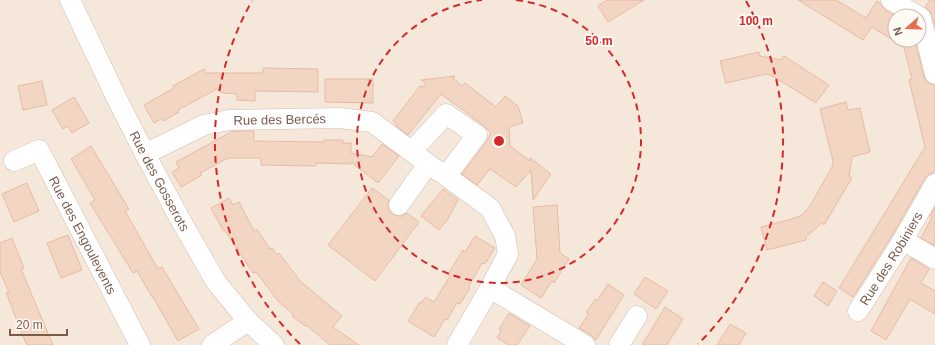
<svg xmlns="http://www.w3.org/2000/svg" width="935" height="345" viewBox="0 0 935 345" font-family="Helvetica,sans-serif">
  <rect width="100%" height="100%" fill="#fdf6ec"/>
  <path fill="#f5e8da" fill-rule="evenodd" d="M0,0H935V345H0ZM895,16H919V40H895Z"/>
  <path fill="#f3d5c3" stroke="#e6bba3" d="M607,0H644L608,22L598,6Z
    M798,0H836L866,18L877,1L880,3L885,10L895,16V40H915L924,77L927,82L935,85V170L933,173L929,174L925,178L893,234L853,297L839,288L925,147L909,80L912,79L904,47L872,27L863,40Z
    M930,0H935V27L930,11L925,7Z
    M759,52L760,56L771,58L781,60L784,56L829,85L816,103L789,86L772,76L766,74L726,83L720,61Z
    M263,68L318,69V92L255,91V101L237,100V94L223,93L217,89L178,110L179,112L163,121L161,119L154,123L144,105L174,88L173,86L204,69L206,73H263Z
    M455,76L453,78L462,86L465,83L496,107L505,96L518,106L523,123L509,127L510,146L530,161V158L551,174L533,200L531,170L516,187L490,169L477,185L462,174L486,142L491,133L483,125L441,94L408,135L396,126L397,124L393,121L420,86L423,87L426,83L421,80Z
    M325,79H373V103L325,102Z
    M42,81L47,105L23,110L18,86Z
    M74,97L89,123L72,133L68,126L63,129L52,110Z
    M846,102L848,110L860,108L870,152L852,157L849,176L852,178L824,225L822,223L806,237V240L767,250L761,227L792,219L802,215L810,206L832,167L833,161L820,109Z
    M233,131H254V141L324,142V140H343V143H351V153L372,157L382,144L399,156L378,183L351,162V164L316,163V166L261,165V158H228L200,173L202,175L181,187L172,172L179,168L176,162Z
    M91,146L129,209L125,211L158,269L162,267L199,329L178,341L153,297H152L137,271L133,273L90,203L95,200L71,159Z
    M27,183L39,211L14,222L2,194Z
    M372,188L389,200L388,204V209L392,214L398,216H403L407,213L419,222L375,281L328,245Z
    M443,189L458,200L448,219L439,230L421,216Z
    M229,198L233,205L239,202L254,231L257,229L270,249L272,248L277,255L279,253L300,281L342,316L333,327L359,345H330L306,325L305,326L292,316L293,314L279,302L256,272L253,273L226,232L223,230L211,208Z
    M557,205L560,253L569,259L554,283L552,281L541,298L521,285L537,259L533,207Z
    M935,207V246L921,238L932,217L930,216Z
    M68,235L82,270L61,278L47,243Z
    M475,236L495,248L485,264L482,263L469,286L470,288L460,304L457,303L447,320L445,319L434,337L408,321L420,302L421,303L426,297L434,302L450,276L448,274L463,250L465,252Z
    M12,238L24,268L21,269L53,345H27L22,334L6,292H9L0,272V243Z
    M911,258L929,269L921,283L935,291V314L910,299L886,340L871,331Z
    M645,277L668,291L656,309L634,294Z
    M823,282L837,291L828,306L814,296Z
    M608,284L624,295L596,340L591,335L579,328L589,314L586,312L591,306L595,299L597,301Z
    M665,307L683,319L667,345H642Z
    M509,313L530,326L517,345H509L497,338L501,331L499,329Z
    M730,324L746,333L739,345H717Z"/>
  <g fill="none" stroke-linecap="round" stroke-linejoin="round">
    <g stroke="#d1beb0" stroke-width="21">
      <g id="minor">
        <path id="s1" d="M70,0L118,101L145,154L180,219L216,282L248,321L274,345"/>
        <path d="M891,0L918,16"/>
        <path d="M919,17L921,18L935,74"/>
        <path d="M412,151L446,114L477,135L446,176L490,208L505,236L508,254L490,288L457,345"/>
        <path id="s2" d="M145,154L204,125L229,120L340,118L372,122L428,164"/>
        <path id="s3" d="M14,161L39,150L140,345"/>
        <path d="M399,205L428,164L440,172"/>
        <path d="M903,240L935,259"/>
        <path d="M490,288L585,345"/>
        <path id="s4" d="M858,311L903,240L935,184"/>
        <path d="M212,345L248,321"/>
        <path d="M619,345L637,316"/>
      </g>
    </g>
    <use href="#minor" stroke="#fff" stroke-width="20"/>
  </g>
  <g fill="none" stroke="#d62828" stroke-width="2" stroke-dasharray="7 5">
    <path d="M516 0A142 142 0 1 1 482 0"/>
    <path d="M300 344A284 284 0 0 1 252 1M746 1A284 284 0 0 1 698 344"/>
  </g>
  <g text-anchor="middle" stroke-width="4" stroke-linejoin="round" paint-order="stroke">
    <g font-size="13" fill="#7a5c4d" stroke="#fffaf3">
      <text dy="5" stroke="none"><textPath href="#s2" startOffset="142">Rue des Bercés</textPath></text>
      <text dy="5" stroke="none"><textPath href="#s1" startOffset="202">Rue des Gosserots</textPath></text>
      <text dy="5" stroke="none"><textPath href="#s3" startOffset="123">Rue des Engoulevents</textPath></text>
      <text dy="5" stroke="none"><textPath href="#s4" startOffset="62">Rue des Robiniers</textPath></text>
    </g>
  </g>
  <circle cx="499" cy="141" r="6" fill="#d62828" stroke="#fffaf3" stroke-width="2"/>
  <g font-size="12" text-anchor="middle" font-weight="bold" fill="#d62828" stroke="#fffaf3" stroke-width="4" stroke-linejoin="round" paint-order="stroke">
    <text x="756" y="25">100 m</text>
    <text x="599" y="45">50 m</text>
  </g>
  <g transform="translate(907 28) rotate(250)"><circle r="19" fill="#fffaf3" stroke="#cabbb1"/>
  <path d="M0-3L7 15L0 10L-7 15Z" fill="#e76f51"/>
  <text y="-6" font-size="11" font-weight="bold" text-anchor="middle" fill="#7a5c4d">N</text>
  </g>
  <path d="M10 329v6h57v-6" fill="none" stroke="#7a5c4d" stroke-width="2"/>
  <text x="16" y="329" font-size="12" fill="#7a5c4d" stroke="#fffaf3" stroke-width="3" paint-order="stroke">20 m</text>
</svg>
